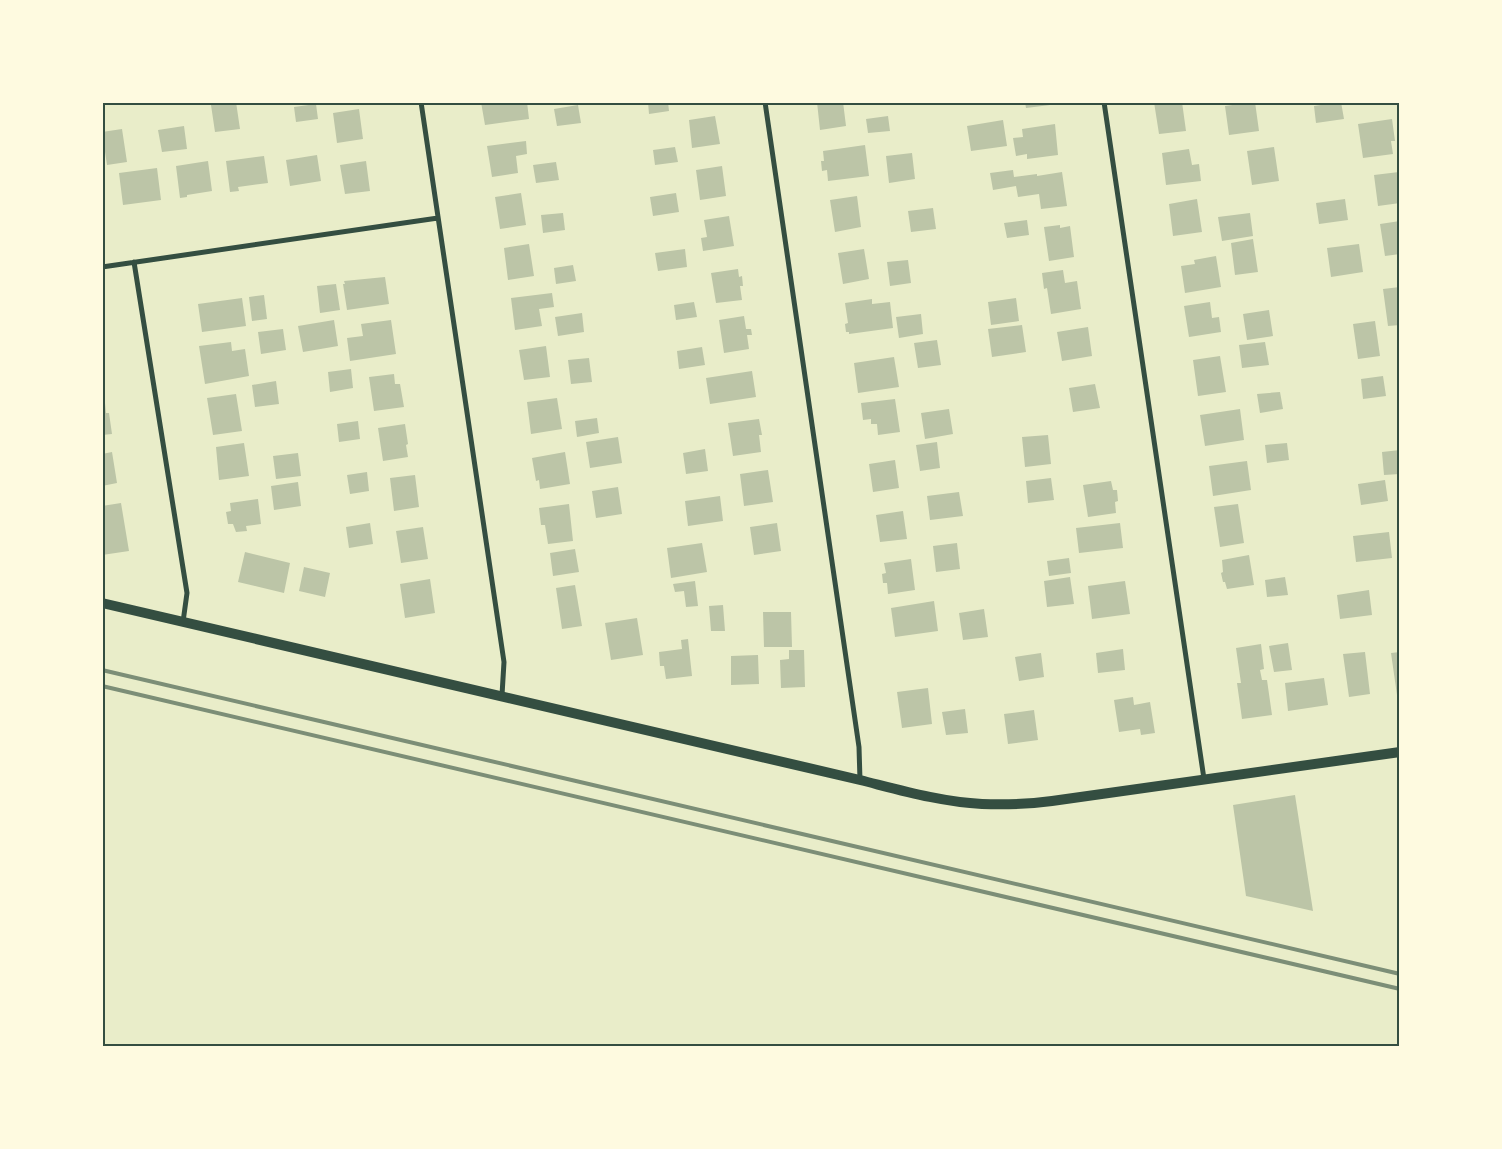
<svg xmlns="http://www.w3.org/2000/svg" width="1502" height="1149" viewBox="0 0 1502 1149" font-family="'Alegreya Sans',sans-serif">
  <rect width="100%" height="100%" fill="#e9edc9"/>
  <path fill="#bcc5a7" d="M230,102H236L240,129L215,132L211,105Z
    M481,102H527L529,119L485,125Z
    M648,102H668L669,111L649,114Z
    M817,102H843L846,126L820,130Z
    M1025,102H1050V105L1026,108Z
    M1154,102H1182L1186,131L1159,134Z
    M1255,102L1259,131L1229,135L1225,106Z
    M1341,102L1344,119L1316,123L1314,106Z
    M316,104L318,119L296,122L294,107Z
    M578,105L581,123L557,126L554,109Z
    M359,109L363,139L337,143L333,113Z
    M715,116L720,144L692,148L689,120Z
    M888,116L890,131L868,133L866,119Z
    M1392,119L1395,141H1391L1393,154L1363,158L1358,124Z
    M1003,120L1007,146L971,151L967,126Z
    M1055,124L1058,155L1027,159V154L1016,156L1013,138L1023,137L1022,129Z
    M184,126L187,149L162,152L158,130Z
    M122,129L127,162L107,165L102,132Z
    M526,141L527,154L516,156L518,173L492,177L487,146Z
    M865,145L869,176L828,181L827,170L822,171L821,161H824L823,151Z
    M675,147L678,162L655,165L653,150Z
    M1274,147L1279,181L1252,185L1247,151Z
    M1189,149L1192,165L1199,164L1201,181L1166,185L1162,153Z
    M912,153L915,179L889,183L886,156Z
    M317,155L321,181L290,186L286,160Z
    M264,156L268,183L238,187L239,191L230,192L226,161Z
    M208,161L212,191L187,195V197L180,198L176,166Z
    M366,161L370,191L345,194L340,165Z
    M556,162L559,180L536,183L533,165Z
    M722,166L726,196L700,200L696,170Z
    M157,168L161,200L123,205L119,173Z
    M1013,170L1014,177L1037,174V176L1062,172L1067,206L1041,209L1039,194L1018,197L1016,186L993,190L990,173Z
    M1399,172L1400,203L1378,206L1374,175Z
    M521,193L526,225L500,229L495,197Z
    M676,193L679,212L653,216L650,197Z
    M857,196L861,227L835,232L830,200Z
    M1197,199L1202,232L1173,236L1169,204Z
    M1345,199L1348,220L1319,224L1316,203Z
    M933,208L936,229L911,232L908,211Z
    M563,213L565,230L543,233L541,215Z
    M1250,213L1253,236L1222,241L1218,217Z
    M729,216L734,246L703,251L701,238L707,237L704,220Z
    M1027,220L1029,235L1007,238L1004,223Z
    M1400,221V254L1385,256L1380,224Z
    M1060,225V228L1070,226L1074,257L1049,261L1044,227Z
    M1253,239L1258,272L1235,275L1231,243Z
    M529,244L534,276L508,280L504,248Z
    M1359,244L1363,272L1331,277L1327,248Z
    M685,249L687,267L658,271L655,253Z
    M864,249L869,279L843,284L838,253Z
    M1216,256L1221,287L1185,293L1181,266L1195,264L1194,260Z
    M908,260L911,283L890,286L887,262Z
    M573,265L576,281L556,284L554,268Z
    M738,269L739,277L742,276L743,286H740L742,300L716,303L711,273Z
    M1063,270L1065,283L1077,281L1081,309L1051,314L1047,288L1044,289L1042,273Z
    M385,277L389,304L347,310L343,284H345L344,281Z
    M336,284L340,310L320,313L317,286Z
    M1400,287V325L1388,326L1383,289Z
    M552,293L554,307L539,309L542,326L515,330L511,298Z
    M264,295L267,319L252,321L249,297Z
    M242,298L246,326L202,332L198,304Z
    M1016,298L1019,321L991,325L988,302Z
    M872,299V304L890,302L893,328L849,334V332H846L845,324L848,323L845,303Z
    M694,302L697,317L676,320L674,305Z
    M1210,302L1212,318L1219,317L1221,332L1189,337L1184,306Z
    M1269,310L1273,336L1247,340L1243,314Z
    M582,313L584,332L558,336L555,317Z
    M921,314L923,334L899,338L896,317Z
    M744,316L746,329H751L752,335H747L749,349L724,353L719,320Z
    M334,320L338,346L303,352L298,326Z
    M391,320L396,354L350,361L347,338L363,336L361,324Z
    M1375,321L1380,356L1358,359L1353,324Z
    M1022,325L1026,352L992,357L988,329Z
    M1088,327L1092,356L1062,361L1057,332Z
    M283,329L286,350L261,354L258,332Z
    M937,340L941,365L918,368L914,343Z
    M231,342L232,351L245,349L249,376L205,384L199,346Z
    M1265,342L1269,365L1242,368L1239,345Z
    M546,346L550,377L524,380L519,350Z
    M702,347L705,365L679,369L677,351Z
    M1220,356L1226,392L1198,396L1193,360Z
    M894,357L899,387L858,393L854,363Z
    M589,358L592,382L571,384L568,360Z
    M351,369L353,388L330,392L328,372Z
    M752,371L756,397L710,404L706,378Z
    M394,374L395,384H400L404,407L374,411L369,377Z
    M1383,376L1386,396L1363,399L1361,379Z
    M276,381L279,404L255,407L252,385Z
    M1095,384L1100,408L1073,412L1069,388Z
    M1280,392L1283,409L1260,413L1257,394Z
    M236,394L242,431L213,435L207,398Z
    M557,398L562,429L531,434L527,402Z
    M895,399L900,432L878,435L877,424H871V419L863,420L861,403Z
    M102,403H105L106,413H109L112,434L102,435Z
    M949,409L953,434L925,439L921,413Z
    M1240,409L1244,440L1205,446L1200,415Z
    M597,418L599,433L577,437L575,421Z
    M759,419L762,435H759L761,452L733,456L728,423Z
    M358,421L360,439L339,442L337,424Z
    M405,424L408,444L406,445L408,457L383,461L378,428Z
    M1048,435L1051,464L1025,467L1022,437Z
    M618,437L622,463L590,468L586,442Z
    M937,442L940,468L920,471L916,445Z
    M244,443L249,476L219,480L216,447Z
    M1287,443L1289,460L1267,463L1265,445Z
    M705,449L708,471L686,474L683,453Z
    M1400,450V474L1384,475L1382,452Z
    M112,452L117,483L102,486V454Z
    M565,452L570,484L540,489L539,480L536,481L532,458Z
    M298,453L301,476L276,479L273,456Z
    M895,460L899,488L873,492L869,464Z
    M1247,461L1251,490L1213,496L1209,466Z
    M768,470L773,502L744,506L740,474Z
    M367,472L369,491L350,494L347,475Z
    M415,475L419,507L394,511L390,478Z
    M1051,478L1054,500L1028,503L1026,481Z
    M1385,480L1388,501L1361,505L1358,484Z
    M1111,481L1113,490H1117L1118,501L1115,502L1116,513L1088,517L1083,485Z
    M298,482L301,506L274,510L271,486Z
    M618,487L622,514L596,518L592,491Z
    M959,492L963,516L930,520L927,496Z
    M720,496L723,521L688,526L685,501Z
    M258,499L261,524L246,526L247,531L236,532L233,524H228L226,512L231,511L230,503Z
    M121,503L129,551L102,555V506Z
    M569,504L573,541L548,544L545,525H541L539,508Z
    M1238,504L1244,543L1220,547L1214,507Z
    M903,511L907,539L880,542L876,515Z
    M370,523L373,544L349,548L346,527Z
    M777,523L781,551L754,555L750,527Z
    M1120,523L1123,548L1079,553L1076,528Z
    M423,527L428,559L401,563L396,531Z
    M1389,532L1392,558L1356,562L1353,536Z
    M702,543L707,572L671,578L667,548Z
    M957,543L960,569L936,572L933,546Z
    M575,549L579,572L553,576L550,553Z
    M245,552L290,563L284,593L238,582Z
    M1249,555L1254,585L1227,589L1225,582H1223L1221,573L1223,572L1222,560Z
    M1069,558L1071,573L1049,576L1047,561Z
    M911,559L915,590L888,594L887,583H883L882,574L886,573L884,563Z
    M304,567L330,573L325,597L299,591Z
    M1070,577L1074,604L1047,607L1044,581Z
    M1285,577L1288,595L1267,597L1265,580Z
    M430,579L435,613L405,618L400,584Z
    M695,581L698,606L686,607L684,591L675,592L673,584Z
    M1125,581L1130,614L1092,619L1088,586Z
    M575,585L582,626L562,629L556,588Z
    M1369,590L1372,615L1340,619L1337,595Z
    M934,601L938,631L895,637L891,608Z
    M723,605L725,631H711L709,606Z
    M984,609L988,637L963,640L959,613Z
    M763,612H791L792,647H764Z
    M637,618L643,655L611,660L605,623Z
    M688,639L692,676L666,679L664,666H660L659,652L682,649L681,640Z
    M1288,643L1292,670L1274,672L1269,646Z
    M1261,644L1264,669L1260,670L1262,680H1267L1272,715L1242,719L1237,683H1241L1236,648Z
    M1123,649L1125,670L1098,673L1096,653Z
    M789,650H804L805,687L781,688L780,660L789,659Z
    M1365,652L1370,694L1349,697L1343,654Z
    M1400,652V695H1397L1391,653Z
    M1041,653L1044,677L1019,681L1015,657Z
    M758,655L759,684L731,685V656Z
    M1324,678L1328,705L1288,711L1285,683Z
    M928,688L932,724L902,728L897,692Z
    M1133,697L1134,705L1150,702L1155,733L1141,735L1140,729L1119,732L1114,700Z
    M965,709L968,733L946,735L942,712Z
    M1034,710L1038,740L1008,744L1004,714Z
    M1295,795L1313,911L1246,896L1233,805Z"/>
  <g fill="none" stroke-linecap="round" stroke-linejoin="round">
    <path stroke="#344e41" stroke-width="5" d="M421,102L504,662L502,695
      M765,102L859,747L860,780
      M1104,102L1204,779
      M134,262L187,593L183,622
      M102,267L438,218"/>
    <path stroke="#344e41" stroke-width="10" d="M102,603L860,780C900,790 941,802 982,804C1006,805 1029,804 1052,801L1400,752"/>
    <path stroke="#7c8e77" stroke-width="4" d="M102,670L1400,974
      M102,686L1400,989"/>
  </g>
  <rect width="1502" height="1149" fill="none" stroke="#fefae0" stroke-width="208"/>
  <rect x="104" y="104" width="1294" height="941" fill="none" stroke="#344e41" stroke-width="2"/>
</svg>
